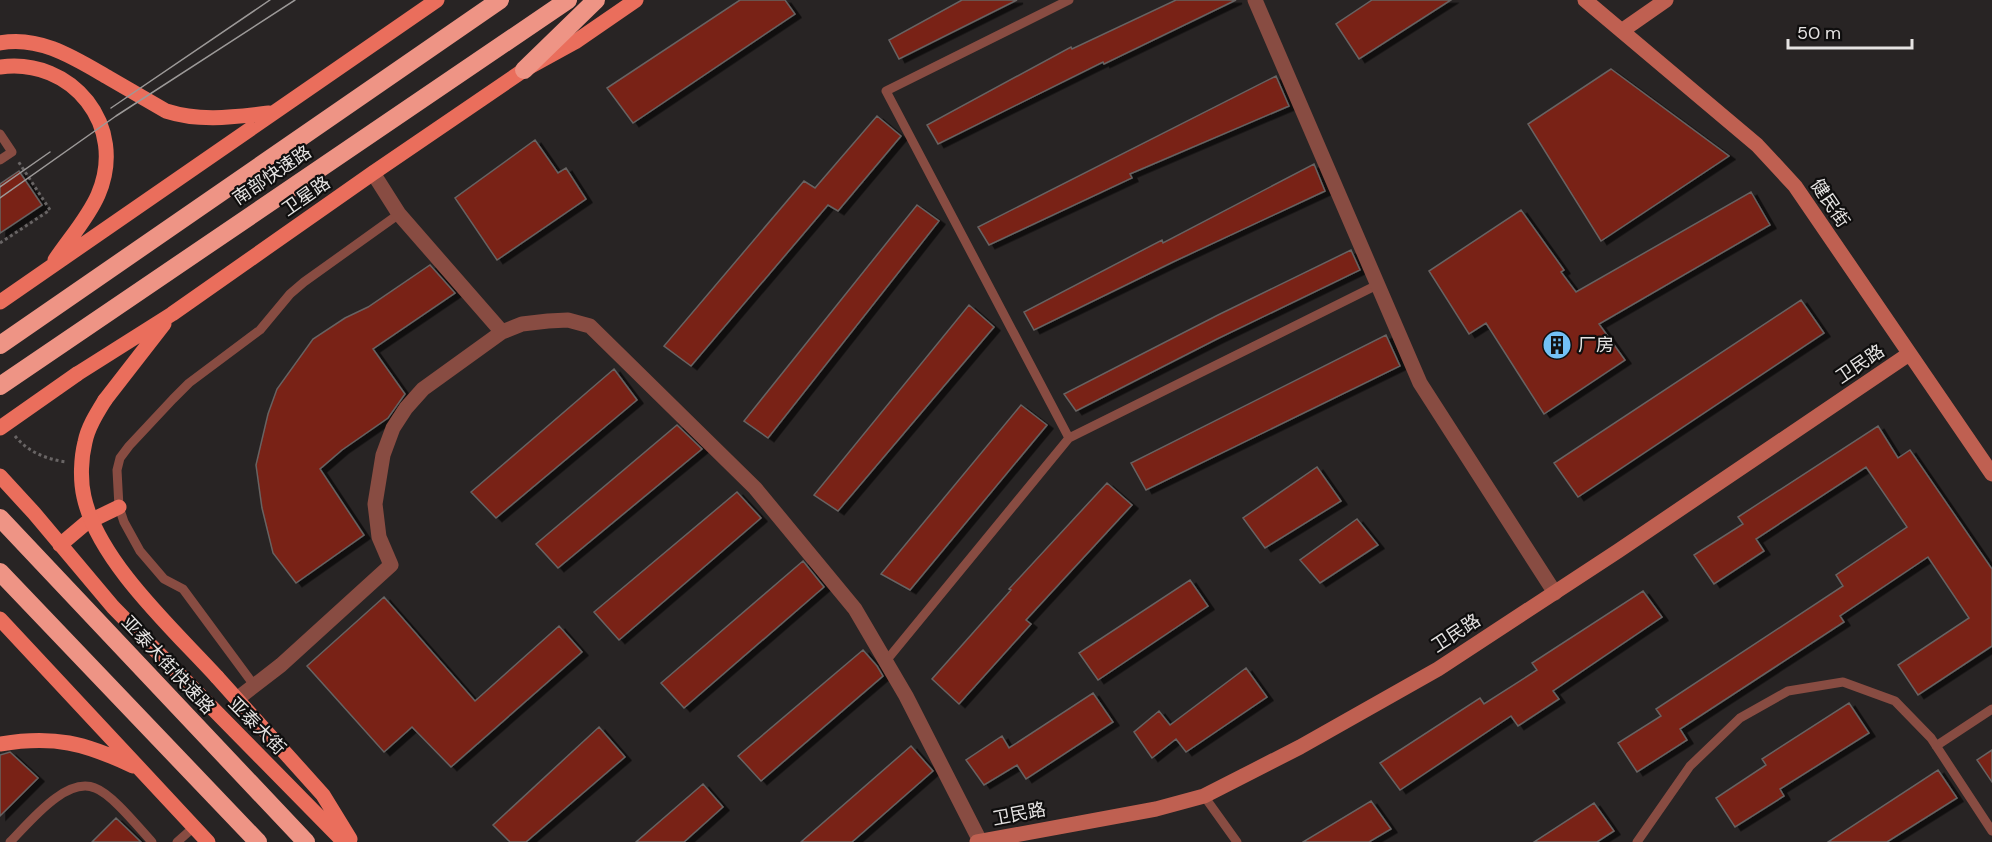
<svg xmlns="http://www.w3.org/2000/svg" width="1992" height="842" viewBox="0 0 1992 842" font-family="'DM Sans','Noto Sans SC',sans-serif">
  <defs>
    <filter id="shadow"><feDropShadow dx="6" dy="3.5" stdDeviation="0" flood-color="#0009"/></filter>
  </defs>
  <rect width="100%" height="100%" fill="#282424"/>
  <path fill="#792016" stroke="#676362" stroke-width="1.5" filter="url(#shadow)" d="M740,0H785L795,14L633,123L607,88Z
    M962,0H1017L899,59L889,40Z
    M1176,0H1236L1104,64L1103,62L938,144L927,125L1071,47L1072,49Z
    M1372,0H1451L1359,59L1336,24Z
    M1611,69L1729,156L1601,241L1528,124Z
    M1276,76L1289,106L1130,174L1132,178L989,245L978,227Z
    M877,116L901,136L838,211L828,205L691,366L664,346L804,181L815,188Z
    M535,140L558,173L566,168L586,199L497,260L455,198Z
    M1314,164L1325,191L1173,262L1034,330L1024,312L1162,240L1163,243Z
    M19,171L42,205L0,233V184Z
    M1751,192L1770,225L1599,324L1625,360L1544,414L1486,323L1469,334L1429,271L1521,210L1564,270L1561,272L1576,292Z
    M917,205L939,221L768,438L744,421Z
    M1351,250L1360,270L1217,339L1076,411L1064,394L1218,315Z
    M430,265L455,293L373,349L405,394L388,418L342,450L320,469L364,535L296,583L273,553L262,508L256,465L268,414L277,389L313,339L345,318L368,307Z
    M1801,300L1824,333L1578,497L1554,463Z
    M969,305L994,327L838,511L814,495Z
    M1386,335L1400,366L1146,490L1131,463Z
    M614,369L637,400L496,518L471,492Z
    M1021,405L1047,425L910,590L881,574Z
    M677,425L702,449L558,568L536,544Z
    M1878,426L1898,458L1910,450L1992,569V646L1918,695L1898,665L1969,618L1928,557L1840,616L1844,622L1680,729L1687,740L1637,772L1618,743L1661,716L1656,709L1843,586L1836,575L1907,527L1866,467L1756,539L1764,551L1714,584L1694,555L1743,524L1738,517Z
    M1317,467L1341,501L1265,548L1243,518Z
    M1107,483L1132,505L1026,620L1031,624L959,704L932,679L1011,590L1009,589Z
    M737,492L761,518L619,640L594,612Z
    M1357,519L1378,545L1320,583L1300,560Z
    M803,561L824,587L684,708L661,683Z
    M1190,580L1208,606L1098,680L1079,653Z
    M1643,591L1662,617L1553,691L1559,699L1518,726L1511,716L1400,790L1380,763L1480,698L1484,704L1537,670L1532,663Z
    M384,597L475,701L559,626L582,652L451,767L412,727L384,752L307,666Z
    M863,650L877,666L883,676L761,781L738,756Z
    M1246,668L1267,697L1186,752L1176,739L1152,758L1134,732L1159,711L1170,725Z
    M1093,693L1113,722L1026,779L1017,765L984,785L966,760L1002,736L1009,748Z
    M1849,703L1869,733L1780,789L1784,796L1735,827L1716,798L1766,765L1762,759Z
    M599,727L625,757L526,842H510L493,825Z
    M911,746L933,771L852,842H801Z
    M1992,750V782L1977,760Z
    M10,752L38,778L0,816V755Z
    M1938,770L1957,798L1887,842H1828Z
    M703,784L723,807L684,842H636Z
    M1371,801L1391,829L1369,842H1303Z
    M1594,803L1614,831L1597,842H1534Z
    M116,818L141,842H92Z"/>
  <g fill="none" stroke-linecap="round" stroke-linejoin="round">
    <path stroke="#696565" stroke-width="3" stroke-dasharray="3 3" stroke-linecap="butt" d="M0,243L50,210L18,161
      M15,436C28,452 46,459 66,462"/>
    <path stroke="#884c42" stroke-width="9" d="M1069,0L886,91L1069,438
      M0,134L12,152L0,160
      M886,661L1069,438L1377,285
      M254,685L183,589L164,579L140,551L124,522L119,507L117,470L120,458L129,446L173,399L189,383L260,330L290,294L304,282L399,214
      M1936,746L1992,709
      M1204,796L1237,842
      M10,842C29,823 66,776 95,788C112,794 139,828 152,842
      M177,842L194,827
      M1637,842L1690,766L1740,718L1788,691L1843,682L1895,701L1931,738L1992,831"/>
    <path stroke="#884c42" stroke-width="15" d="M1255,0L1420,383L1555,593
      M373,173L399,214L502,332
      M237,699L281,665L391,565L379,537L375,504L383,455L393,428L406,408L423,389L502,332L522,324L548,321L568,320L590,326L755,488L855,609L906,696L980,841"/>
    <path stroke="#bf6051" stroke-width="15" d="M1585,0L1757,145L1795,186L1992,474
      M1623,30L1666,0
      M977,842L1156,809L1204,796L1300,747L1438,669L1618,551L1909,354"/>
    <path stroke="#ea6e5c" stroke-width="15" d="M0,43C40,35 76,59 109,78C128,89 147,100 166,111C200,122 234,117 269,113
      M0,67C72,57 128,126 98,195C88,218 69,239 55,260
      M0,302L437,0
      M77,374L172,314L373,173L524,70L575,42L636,0
      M105,400L164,324
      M0,476L34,513L113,607L344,842
      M60,545L86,523L119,507
      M0,619L208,842
      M217,677L323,795L350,839
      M0,744C54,735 85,743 133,766"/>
    <path stroke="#ee9485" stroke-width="18" d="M524,70L596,0
      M0,345L500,0
      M0,386L568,0
      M0,518L306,842
      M0,572L258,842"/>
    <path stroke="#9c9998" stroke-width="1.5" d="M111,108L270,0
      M0,187L50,152
      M0,198L116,116L295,0"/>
    <path stroke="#ea6e5c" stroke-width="15" d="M105,400C97,413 88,427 85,442C81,458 80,480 84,497C98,561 173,629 217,677
      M0,428L77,374"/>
  </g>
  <defs>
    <g id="building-disc" transform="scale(1.5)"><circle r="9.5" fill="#73c1f6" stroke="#0f0e0e"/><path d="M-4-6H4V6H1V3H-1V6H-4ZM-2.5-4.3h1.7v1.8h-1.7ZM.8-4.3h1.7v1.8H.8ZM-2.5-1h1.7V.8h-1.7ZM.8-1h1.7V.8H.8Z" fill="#111"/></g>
  </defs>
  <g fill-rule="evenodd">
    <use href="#building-disc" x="1557" y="345"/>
  </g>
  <g text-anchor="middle" stroke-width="4.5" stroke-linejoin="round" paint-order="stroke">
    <g font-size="18" fill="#e5e3e2" stroke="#0f0e0e">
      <text transform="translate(272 175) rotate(-34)" y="6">南部快速路</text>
      <text transform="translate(306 196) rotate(-35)" y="6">卫星路</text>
      <text transform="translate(1830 203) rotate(56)" y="6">健民街</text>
      <text transform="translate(1860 364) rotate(-34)" y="6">卫民路</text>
      <text transform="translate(1456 633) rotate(-33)" y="6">卫民路</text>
      <text transform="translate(168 665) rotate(47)" y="6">亚泰大街快速路</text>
      <text transform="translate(257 726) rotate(45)" y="6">亚泰大街</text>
      <text transform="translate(1019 814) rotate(-11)" y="6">卫民路</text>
    </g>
    <g font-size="18" fill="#e5e3e2" stroke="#0f0e0e" text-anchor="start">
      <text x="1578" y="351">厂房</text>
    </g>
  </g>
  <path d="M1788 39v9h124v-9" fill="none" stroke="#e5e3e2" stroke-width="3"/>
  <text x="1797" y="39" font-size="18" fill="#e5e3e2" stroke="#0f0e0e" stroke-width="4.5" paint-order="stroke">50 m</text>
</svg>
